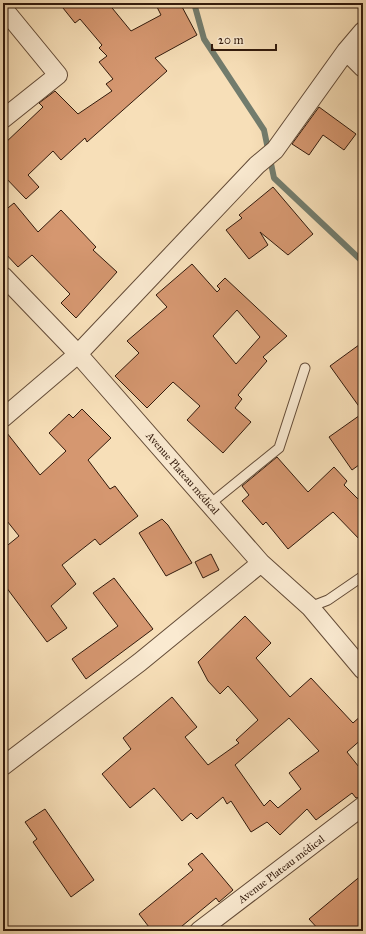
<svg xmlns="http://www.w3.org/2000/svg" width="366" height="934" viewBox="0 0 366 934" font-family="'IM FELL Great Primer',serif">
  <rect width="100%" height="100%" fill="#f7dfb8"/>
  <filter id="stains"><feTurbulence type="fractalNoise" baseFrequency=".005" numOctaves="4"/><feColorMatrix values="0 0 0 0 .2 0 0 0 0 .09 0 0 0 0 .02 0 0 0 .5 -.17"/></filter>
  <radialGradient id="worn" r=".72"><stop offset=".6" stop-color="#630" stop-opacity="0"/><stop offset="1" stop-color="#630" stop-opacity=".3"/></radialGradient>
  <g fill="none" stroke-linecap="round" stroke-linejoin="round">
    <path stroke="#727c6d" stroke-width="6" d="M194,3L204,39L264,130L274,178L363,262"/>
  </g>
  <path fill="#d59770" stroke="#321a0c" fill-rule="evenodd" d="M59,3H108L131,31L161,15L155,3H180L197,35L155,58L167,71L87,142L85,138L61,160L53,151L28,175L39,187L26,199L3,175V145L43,107L39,103L55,91L78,114L112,91L106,84L113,79L99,62L107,56L99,48L102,45L80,19L75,23Z
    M319,107L356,134L344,150L323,135L309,155L292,144Z
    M273,187L313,234L288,255L260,232L268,245L249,259L226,230L242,218L239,215Z
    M14,203L38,232L61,210L96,247L93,250L117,272L76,318L61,303L70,294L32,255L18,267L3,251V212Z
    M192,264L217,292L220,289L217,286L225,278L287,336L263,357L267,361L238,395L242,399L235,408L251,422L223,453L187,420L200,406L173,382L147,408L115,376L139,353L127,341L167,307L156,295ZM237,310L260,337L236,364L213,336Z
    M363,342V412L330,366Z
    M82,409L111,438L88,460L110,489L115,486L138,516L100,545L95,539L62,565L76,584L51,606L67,628L47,642L3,583V549L19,536L3,516V428L40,475L66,451L49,433L69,414L73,418Z
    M363,413V462L352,470L329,437Z
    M277,457L308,492L334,467L347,481L344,485L363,504V543L333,512L288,549L266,522L263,525L242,501L249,495L242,486Z
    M162,519L168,525L192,563L166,576L139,533Z
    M211,554L219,570L203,578L195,562Z
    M114,578L153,629L86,679L72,659L118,626L93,593Z
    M245,616L271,643L256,658L290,697L311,678L353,723L363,714V738L347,752L363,772V796L356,798L352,793L316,820L307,809L280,835L267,822L251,832L231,801L227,804L223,797L197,819L191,813L182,821L154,788L130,808L102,774L131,749L123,738L172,697L197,727L185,737L208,765L239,743L236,740L258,720L228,686L220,694L208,681L198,662ZM289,718L319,751L289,773L301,789L278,808L270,800L264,806L235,765Z
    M45,809L94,880L71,897L33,842L37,839L25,822Z
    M202,853L233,890L219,902L216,898L176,931H152L139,914L193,870L188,864Z
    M363,874V931H320L309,919Z"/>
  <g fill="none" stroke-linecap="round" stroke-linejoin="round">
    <g stroke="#634b37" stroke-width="11">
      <path id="service" d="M210,504L279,448L305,368
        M310,607L328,600L363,576"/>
    </g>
    <g stroke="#634b37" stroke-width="20">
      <path id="minor" d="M3,8L58,75L3,119
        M346,51L363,68
        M3,276L78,354L261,563L310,607L363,670
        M3,418L78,354L257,165L275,150L346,51L363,31
        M3,766L140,662L261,563
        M199,931L363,806"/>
    </g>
    <use href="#service" stroke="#faead1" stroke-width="9"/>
    <use href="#minor" stroke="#faead1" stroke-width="18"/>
  </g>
  <g text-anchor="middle" stroke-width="4" stroke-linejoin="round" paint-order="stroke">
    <g font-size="11" fill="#321a0c" stroke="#faead1">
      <text transform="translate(183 473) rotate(49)" y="4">Avenue Plateau médical</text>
      <text transform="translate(281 869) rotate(-37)" y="4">Avenue Plateau médical</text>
    </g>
  </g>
  <rect width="366" height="934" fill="none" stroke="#f7dfb8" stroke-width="16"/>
  <rect x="4" y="4" width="358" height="926" fill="none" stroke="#321a0c" stroke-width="2"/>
  <rect x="8" y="8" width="350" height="918" fill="none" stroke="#321a0c"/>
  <path d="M212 44v6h64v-6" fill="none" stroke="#321a0c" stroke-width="2"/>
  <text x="218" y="44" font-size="12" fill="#321a0c" stroke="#faead1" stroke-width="3" paint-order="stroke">20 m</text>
  <rect width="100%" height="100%" filter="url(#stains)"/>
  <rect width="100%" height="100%" fill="url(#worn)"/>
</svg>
